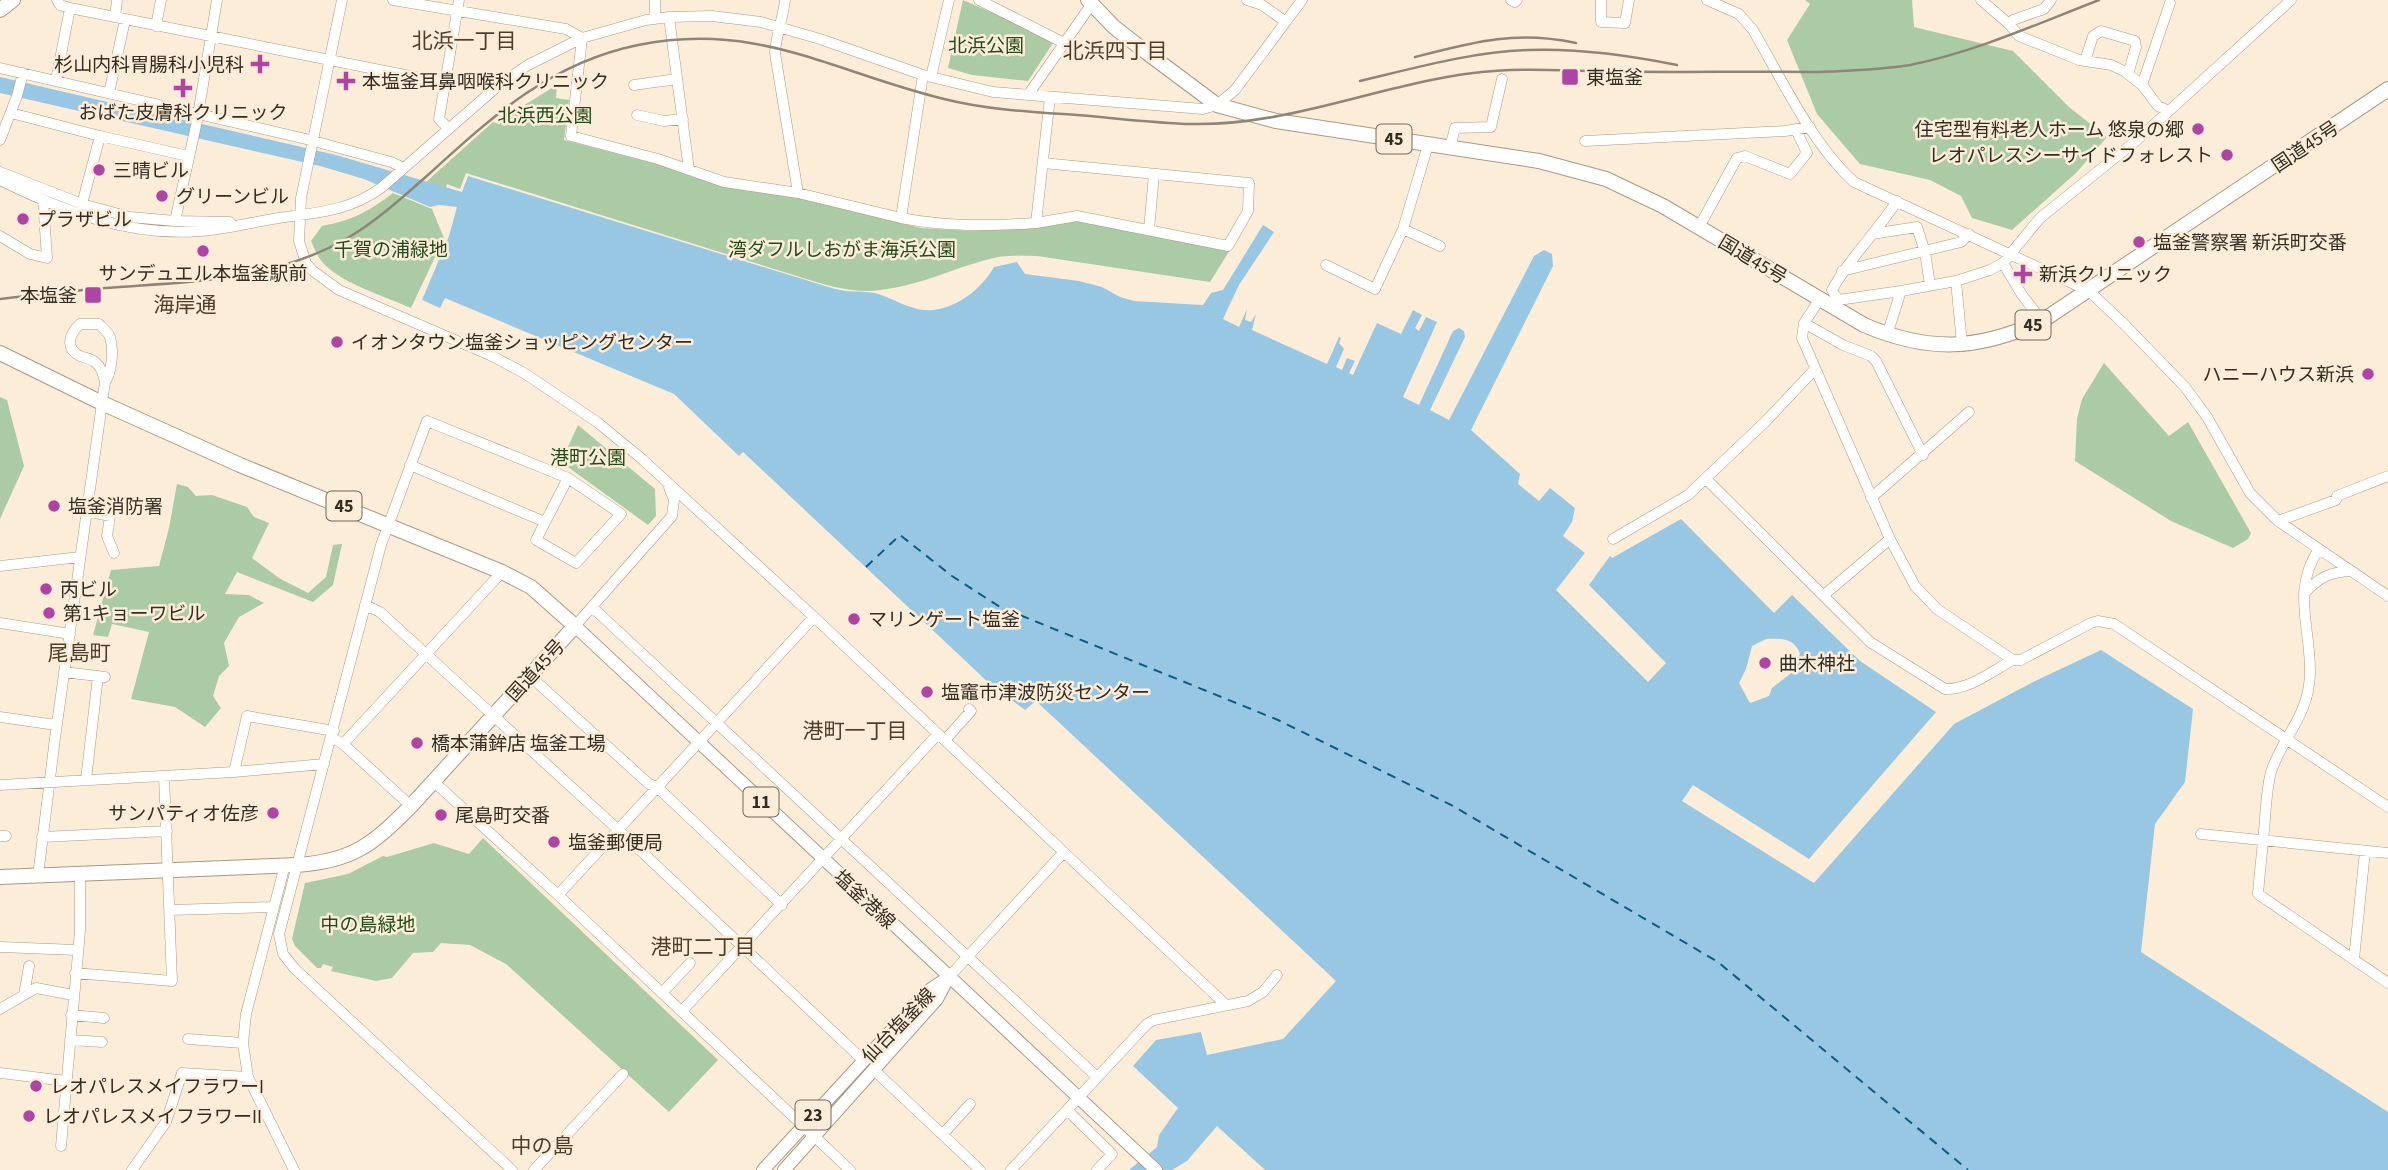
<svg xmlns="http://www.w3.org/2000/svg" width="2388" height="1170" viewBox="0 0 2388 1170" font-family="'Source Sans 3','Noto Sans JP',sans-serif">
  <rect width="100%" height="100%" fill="#fcedd9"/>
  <path fill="#abcba5" d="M963,0L1055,40L1028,81L972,75L948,68Z
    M1805,0H1912L1914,27L2013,51L2069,107L2107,137L2077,172L2012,230L1972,218L1961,196L1930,180L1860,164L1817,114L1787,40L1810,4Z
    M557,85L556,98L569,100L564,140L664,166L725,187L798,198L921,228L971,231L1032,228L1078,220L1230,250L1210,282L1037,256C1023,256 1008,255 994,258C955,267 920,286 880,290C858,293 837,288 816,282L466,173L460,189L447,184L446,188L426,182L493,122L499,124L526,104Z
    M393,193L432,209L444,238L411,308C386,297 344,284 325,265C318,258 315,250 311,241L322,226C353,220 368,212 393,193Z
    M2104,363L2169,436L2188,422L2251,533L2248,539L2233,548L2171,521L2075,461L2077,419L2082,399Z
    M0,397L7,400L24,466L0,519Z
    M578,425L655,489L656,516L648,525L561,462Z
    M177,484L188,487L196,496L212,495L247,507L254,517L269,523L252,558L279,578L308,593L326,577L333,545L342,544L333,585L313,602L237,572L225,594L249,595L264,603L239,617L224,643L229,666L219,676L213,696L221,708L205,727L175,707L131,699L149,632L112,624L108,637L93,635L111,570L159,566L169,528Z
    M483,838L718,1060L669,1112L506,964L470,945L441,943L433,952L413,953L392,978L376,981L331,971L333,967L323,964L321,968H317L295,946L292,939L305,883L348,874L383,856L387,857L434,843L469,854Z"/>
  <path fill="#98c7e4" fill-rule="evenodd" d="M0,77L336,155L462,192L468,176L825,286C832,288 839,290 846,291C856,292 868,291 878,294C894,299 907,308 924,310C953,312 981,290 994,267L1017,262L1025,274L1079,281L1102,287L1120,297L1134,301L1203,305L1211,293L1223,290L1263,225L1274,232L1239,285L1223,319L1239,327L1247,309L1245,320L1251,322L1256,314L1252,330L1327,364L1339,337L1341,338L1339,343L1344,349L1336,367L1342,370L1347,358L1355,361L1349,373L1353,375L1377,323L1401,334L1413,310L1422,315L1415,328L1419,331L1426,317L1437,322L1403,397L1419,405L1453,331L1459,328L1464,331L1465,337L1430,410L1449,420L1534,256L1544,250L1552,254L1553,266L1471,430L1520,474L1518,484L1539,501L1550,488L1575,508L1572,522L1563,536L1585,553L1556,590L1648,682L1666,663L1589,585L1610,556L1612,558L1681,519L1774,613L1792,595L1860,661L1936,712L1809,859L1693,785L1682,801L1814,883L1954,724L2035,681L2101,650L2193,709L2185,782L2155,824L2141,952L2388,1112V1170H1265L1217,1126L1187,1161L1172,1170H1125H1129L1157,1147L1159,1135L1178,1108L1133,1066L1156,1040L1201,1032L1207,1055L1283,1039L1336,981L1036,701L1025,710L990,684L743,452L739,456L674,394L445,298L440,308L422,300L449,236L457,207L439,205L430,207L364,179L320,166L0,93ZM1766,639C1780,638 1795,638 1800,654L1794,665V671L1772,688L1769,696L1750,703L1739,683L1746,669L1752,646Z"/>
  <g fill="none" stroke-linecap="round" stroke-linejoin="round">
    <path stroke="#0a5e84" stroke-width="2" stroke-dasharray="9 7" stroke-linecap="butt" d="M866,567L900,535L952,576L1000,607L1278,720L1453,806L1718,962L1968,1170"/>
    <g stroke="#ab9982" stroke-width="11">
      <path id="minor" d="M342,0L301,198L299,241L306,263L313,271L339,290L492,356L524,373L597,422L642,459L814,617L1226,1005
        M393,0L566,29L582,38L571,136L658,159L724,182L798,193L901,218L923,75
        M785,0C783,19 776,34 775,53L798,193
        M979,0L1064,43
        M1247,0L1262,5L1286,22
        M1511,0L1515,2L1517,0
        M1601,0V22L1625,23L1629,0
        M1707,0L1739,14L1753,30C1782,80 1812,144 1854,182L2089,291L2125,325L2185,387L2207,417L2250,493L2278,521L2388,596
        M1981,0L2009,24L2019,36L2079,60L2111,65L2124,71L2142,85L2158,106L2169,111
        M70,8L445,83
        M115,17L117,0
        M669,17L689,170
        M655,19V0
        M2009,24L2013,20L2044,9L2051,0
        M156,26L161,0
        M2085,61L2093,36L2101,31L2135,41L2136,47L2128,74
        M0,68L306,139L391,162L404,168
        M931,77L949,0
        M56,80L70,8L60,5L57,0
        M634,85L677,79
        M2142,85L2170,3
        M109,93L125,20
        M1028,95L1091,5
        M11,113L100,136L188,156
        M637,115L664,121L683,119
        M448,128L439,119L459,0
        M0,140L17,96L23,73
        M1585,141L1785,131L1810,127
        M1450,148L1455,128L1491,127L1502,79
        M0,172L82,204L130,217L175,221L230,222
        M0,180C63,211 129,237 200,231C226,229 253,222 279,218C318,212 347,212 381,188L499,85L528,65L582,38L646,20L669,17L712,16L761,22L820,39L923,75L993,92L1203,109L1217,105L1235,90L1302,0
        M82,204L100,136
        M901,218C947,227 990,226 1036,223L1050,97
        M175,221L197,121L217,0
        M1036,223L1077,216L1228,246L1248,211L1249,183L1043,163
        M1699,227L1737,158L1745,156L1790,174L1807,153L1796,130
        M1403,229L1440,246
        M1149,230L1154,174
        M1872,234L1917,227L1925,252L1930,285
        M0,236L30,254L47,258L43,200
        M2003,263L2022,295L2042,321
        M1326,265L1375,289L1403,229L1428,145
        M1842,271L1961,242L1969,234
        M1956,281L1962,344
        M1820,299L1804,323L1802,338L1890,539L1915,586L1937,609L2013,660H2021L2091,623L2098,621L2114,624L2388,807
        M1838,300L1832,290C1850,257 1877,232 1897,201
        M1834,308L1838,300L1901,291L1956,281L1990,270L2003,263L2040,218L2137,140L2291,0
        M1804,323L1843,345L1871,356L1876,361L1923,455
        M1887,335L1901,291
        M410,465L545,522
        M1706,479L1870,642L1945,689C1969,690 1992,671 2013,660
        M1871,498L1969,412
        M86,511L110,516L107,536L114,553
        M2278,521L2336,500L2337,496L2388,476
        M1613,539L1688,495L1766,421L1815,369
        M2319,549C2291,590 2311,628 2310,673C2309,717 2283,735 2271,772C2267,787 2266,804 2265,819C2263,844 2260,869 2258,894L2388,983
        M0,566L80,557
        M2304,594C2318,578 2329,572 2351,571
        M1824,595L1890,539
        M365,605L380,612L625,836L863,1060
        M592,607L1097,1077
        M0,623L70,634
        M575,626L672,516L674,500L669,487
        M64,672L105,677
        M530,676L649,784L657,787L782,905
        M0,717L56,725
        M332,738L343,744L502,572
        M945,740L971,711L969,709
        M343,744L411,806
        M234,772L247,716L334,731
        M86,780L98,676
        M433,781L558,895L850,1170
        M0,785L234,772L324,764
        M2201,834L2388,853
        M0,836H6
        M42,837L167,831
        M285,865L246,1014L243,1043L248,1077L294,1170
        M38,876L55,738L105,382C103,374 102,368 95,362C90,358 85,358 80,356C64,348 70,333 80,324H99C103,328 108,332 110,337C114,350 112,372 105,382
        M558,895L814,617
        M170,910L273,907
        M0,947L77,950
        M2354,959L2365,851
        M75,973L172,981L164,776
        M949,977L1063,853
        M662,993L690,963
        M24,995L29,966
        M0,1009L36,988L73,995
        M682,1011L938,734
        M71,1015L104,1018
        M188,1039L243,1043
        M70,1040L102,1042
        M875,1071L980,1170
        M0,1073L66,1081
        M1068,1111L1112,1154L1097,1170
        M943,1134L970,1104
        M61,1146L80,931V874
        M132,1170L166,1122L182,1073L248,1077
        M512,1170L295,969L283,954L279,934L381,545L427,421L568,478L621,514L576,563L536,540L568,478
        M534,1170L623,1074
        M1011,1170L1147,1024L1154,1020L1248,1001L1263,992L1277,975"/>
    </g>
    <g stroke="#ab9982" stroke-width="14">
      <path id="major" d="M575,626L1156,1170
        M763,1170L928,991L949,977
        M784,1170L937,999L947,980"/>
    </g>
    <g stroke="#ab9982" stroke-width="16">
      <path id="highway" d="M1088,0L1114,27L1142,49L1217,105L1276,121L1539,161L1606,179L1663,206L1864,325C1930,353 1978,350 2042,321L2388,89
        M0,10L13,0
        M0,353L102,403L240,465L502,572L531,587L575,626L411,806C372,845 353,861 297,865L0,877"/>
    </g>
    <use href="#minor" stroke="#fff" stroke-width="10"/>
    <use href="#major" stroke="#fff" stroke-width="12"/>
    <use href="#highway" stroke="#fff" stroke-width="14"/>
    <path stroke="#8f8577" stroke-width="2.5" d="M1415,57C1473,42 1515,30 1576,43
      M1360,81C1415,68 1471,52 1528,50C1578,48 1628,55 1677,65
      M0,299C35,295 70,291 105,288C188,282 272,281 346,239C377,221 403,197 429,174C493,116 550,63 638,45C758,21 833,72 944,99C988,110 1033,112 1077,115C1115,118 1154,123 1192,124C1289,126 1378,85 1473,73C1512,68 1550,70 1588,71C1665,73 1741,71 1818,72C1848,71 1879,70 1910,65C1975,52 2037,24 2099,0"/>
  </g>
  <g fill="#af44a4" stroke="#fcedd9" stroke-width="2.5">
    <path d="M256.5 53.5h7v7h7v7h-7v7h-7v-7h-7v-7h7z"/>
    <rect x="1561" y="68" width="18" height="18" rx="3.5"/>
    <path d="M342.5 70.5h7v7h7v7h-7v7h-7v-7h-7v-7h7z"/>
    <path d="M179.5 77.5h7v7h7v7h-7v7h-7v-7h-7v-7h7z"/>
    <circle cx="2198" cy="129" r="7"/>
    <circle cx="2227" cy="155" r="7"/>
    <circle cx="99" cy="170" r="7"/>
    <circle cx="162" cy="196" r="7"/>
    <circle cx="23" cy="219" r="7"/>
    <circle cx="2139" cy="242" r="7"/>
    <circle cx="203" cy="251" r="7"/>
    <path d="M2019.5 263.5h7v7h7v7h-7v7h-7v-7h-7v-7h7z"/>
    <rect x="84" y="286" width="18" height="18" rx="3.5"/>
    <circle cx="337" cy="342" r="7"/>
    <circle cx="2368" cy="374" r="7"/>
    <circle cx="54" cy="506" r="7"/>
    <circle cx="46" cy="589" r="7"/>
    <circle cx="49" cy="613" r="7"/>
    <circle cx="854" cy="619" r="7"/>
    <circle cx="1765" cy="663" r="7"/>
    <circle cx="927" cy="692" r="7"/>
    <circle cx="417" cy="743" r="7"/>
    <circle cx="273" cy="813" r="7"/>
    <circle cx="441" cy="815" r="7"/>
    <circle cx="554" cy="842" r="7"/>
    <circle cx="36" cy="1086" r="7"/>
    <circle cx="29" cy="1116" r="7"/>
  </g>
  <g text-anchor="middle" stroke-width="5" stroke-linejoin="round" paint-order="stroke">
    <g fill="#fcedd9" stroke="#70675a" stroke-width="2">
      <rect x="1376.5" y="124.5" width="35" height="29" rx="5"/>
      <rect x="2015.5" y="310.5" width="35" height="29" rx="5"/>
      <rect x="326.5" y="491.5" width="35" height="29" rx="5"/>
      <rect x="743.5" y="787.5" width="35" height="29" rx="5"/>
      <rect x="795.5" y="1100.5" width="35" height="29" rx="5"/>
    </g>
    <g font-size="18" font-weight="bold" fill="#342d24">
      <text x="1394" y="145">45</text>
      <text x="2033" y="331">45</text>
      <text x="344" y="512">45</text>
      <text x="761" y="808">11</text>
      <text x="813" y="1121">23</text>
    </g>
    <g font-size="19" fill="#204c19" stroke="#fcedd9">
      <text x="986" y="52">北浜公園</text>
      <text x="545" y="122">北浜西公園</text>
      <text x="391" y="256">千賀の浦緑地</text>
      <text x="842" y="256">湾ダフルしおがま海浜公園</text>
      <text x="588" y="464">港町公園</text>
      <text x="368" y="931">中の島緑地</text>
    </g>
    <g font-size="19" fill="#342d24" stroke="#fcedd9" text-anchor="start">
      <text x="244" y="71" text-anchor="end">杉山内科胃腸科小児科</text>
      <text x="1586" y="84">東塩釜</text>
      <text x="362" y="88">本塩釜耳鼻咽喉科クリニック</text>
      <text x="183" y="119" text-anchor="middle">おばた皮膚科クリニック</text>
      <text x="2184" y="136" text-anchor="end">住宅型有料老人ホーム 悠泉の郷</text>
      <text x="2213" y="162" text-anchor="end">レオパレスシーサイドフォレスト</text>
      <text x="113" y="177">三晴ビル</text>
      <text x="176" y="203">グリーンビル</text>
      <text x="37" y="226">プラザビル</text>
      <text x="2153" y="249">塩釜警察署 新浜町交番</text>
      <text x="203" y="280" text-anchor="middle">サンデュエル本塩釜駅前</text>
      <text x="2039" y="281">新浜クリニック</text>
      <text x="77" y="302" text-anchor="end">本塩釜</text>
      <text x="351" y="349">イオンタウン塩釜ショッピングセンター</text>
      <text x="2354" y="381" text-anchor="end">ハニーハウス新浜</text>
      <text x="68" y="513">塩釜消防署</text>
      <text x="60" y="596">丙ビル</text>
      <text x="63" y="620">第1キョーワビル</text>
      <text x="868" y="626">マリンゲート塩釜</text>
      <text x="1779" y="670">曲木神社</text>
      <text x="941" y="699">塩竈市津波防災センター</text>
      <text x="431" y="750">橋本蒲鉾店 塩釜工場</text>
      <text x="259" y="820" text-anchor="end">サンパティオ佐彦</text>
      <text x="455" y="822">尾島町交番</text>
      <text x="568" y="849">塩釜郵便局</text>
      <text x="50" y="1093">レオパレスメイフラワーI</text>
      <text x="43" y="1123">レオパレスメイフラワーII</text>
    </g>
    <g font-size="19" fill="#342d24" stroke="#fcedd9">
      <text transform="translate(2305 146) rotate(-34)" y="7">国道45号</text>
      <text transform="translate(1753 259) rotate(31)" y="7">国道45号</text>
      <text transform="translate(535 670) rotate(-48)" y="7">国道45号</text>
      <text transform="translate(865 899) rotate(43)" y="7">塩釜港線</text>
      <text transform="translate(898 1025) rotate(-46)" y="7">仙台塩釜線</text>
    </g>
    <g font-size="21" fill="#4d3d29" stroke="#fcedd9">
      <text x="464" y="48">北浜一丁目</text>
      <text x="1115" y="58">北浜四丁目</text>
      <text x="185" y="312">海岸通</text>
      <text x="79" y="660">尾島町</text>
      <text x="855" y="738">港町一丁目</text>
      <text x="703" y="954">港町二丁目</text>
      <text x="542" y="1153">中の島</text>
    </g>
  </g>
</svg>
